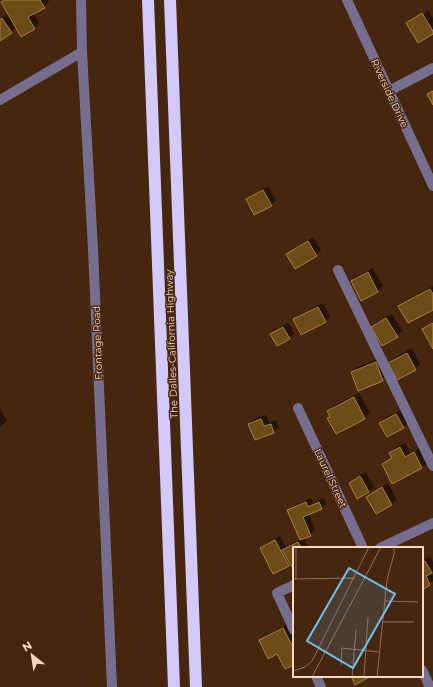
<svg xmlns="http://www.w3.org/2000/svg" width="433" height="687" viewBox="0 0 433 687" font-family="Montserrat,sans-serif">
  <rect width="100%" height="100%" fill="#47260f"/>
  <path fill="#0007" d="M5,0H48L49,2L44,7L33,13L39,23L35,28L17,27L11,32L0,39V19L9,13L3,3Z
    M427,9L433,18V33L407,23L411,19V21L427,12L426,10Z
    M268,186L276,200L271,205L247,200L252,195Z
    M313,237L321,250L316,255L296,268L288,255L292,250Z
    M373,268L383,286L378,291L362,299L352,281L357,276Z
    M433,286V309L400,307L405,302Z
    M323,303L330,316L325,321L295,320L299,315Z
    M392,314L402,331L397,336L372,327L377,322Z
    M433,322V347L424,329Z
    M288,323L294,333L289,338L272,334L276,329Z
    M412,348L420,364L415,369L389,363L394,358Z
    M381,358L387,375L382,380L352,372L357,367Z
    M359,393L370,413L365,418L336,433L329,418L331,416L328,411L333,406Z
    M0,408L7,421L0,427Z
    M401,410L408,423L403,428L380,423L385,418Z
    M266,415L269,422L276,420L278,427L274,432L249,424L254,419Z
    M405,443L410,453L419,448L426,463L421,468L383,464L392,457L390,453L395,448Z
    M366,472L374,487L369,492L350,483L355,478Z
    M388,483L397,500L392,504L376,513L367,497L372,492Z
    M311,498L313,503L324,498L326,504L321,509L309,514L315,530L310,535L304,538L309,548H294V564L290,563L288,565L261,549L266,544L280,536L286,547L300,539L288,511L293,506Z
    M430,557L433,562V571L431,572L433,576V581L422,588V561Z
    M288,624L294,635V663L260,641L265,636Z"/>
  <path fill="#6e4c18" stroke="#ac7e3b" d="M6,0H40L45,8L28,17L35,29L21,37L1,2Z
    M422,13L433,31V34L418,43L406,23Z
    M2,18L12,33L0,41V20Z
    M433,91V105L427,94Z
    M263,190L272,206L254,215L246,199Z
    M308,241L317,256L295,269L286,254Z
    M368,272L378,292L361,301L351,281Z
    M430,289L433,294V310L408,323L398,306Z
    M318,307L326,322L301,335L293,319Z
    M386,318L398,337L382,346L371,327Z
    M433,323V349L422,329Z
    M283,327L290,339L277,346L270,334Z
    M407,353L416,370L397,380L388,363Z
    M376,362L383,381L358,391L351,372Z
    M354,397L365,419L336,434L327,418L330,417L327,411Z
    M396,414L404,428L387,437L379,423Z
    M261,419L264,426L271,424L274,433L255,440L248,424Z
    M400,447L405,457L414,452L422,468L392,484L382,464L392,458L389,453Z
    M360,476L369,492L357,499L349,483Z
    M382,487L392,505L376,514L366,497Z
    M306,502L308,507L319,502L322,509L303,517L311,536L300,540L287,510Z
    M275,540L289,566L273,574L260,548Z
    M298,542L302,548H294V565L291,566L282,550Z
    M425,561L432,573L426,576L430,585L422,590V562Z
    M283,628L294,649V665L285,669L277,654L268,659L259,640Z
    M351,676H371L355,685Z"/>
  <g fill="none" stroke-linecap="round" stroke-linejoin="round">
    <path stroke="#756e8f" stroke-width="10" d="M81,0L82,52L93,249L112,687
      M347,0L433,186
      M389,91L433,68
      M0,100L82,52
      M338,270L433,466
      M298,408L363,548
      M380,548L433,523
      M294,585L277,593L294,630
      M422,670L430,687
      M316,676L321,687"/>
    <path stroke="#d3c9fa" stroke-width="12" d="M148,0L174,687
      M170,0L196,687"/>
  </g>
  <g text-anchor="middle" stroke-width="3" stroke-linejoin="round" paint-order="stroke">
    <g font-size="10" fill="#fcd8c1" stroke="#47260f">
      <text transform="translate(390 93) rotate(65)" y="4">Riverside Drive</text>
      <text transform="translate(97 343) rotate(-92)" y="4">Frontage Road</text>
      <text transform="translate(171 344) rotate(-92)" y="4">The Dalles-California Highway</text>
      <text transform="translate(331 478) rotate(65)" y="4">Laurel Street</text>
    </g>
  </g>
  <g transform="translate(293 547)">
    <rect width="130" height="130" fill="#47260f"/>
    <path fill="none" stroke="#8f6d56" stroke-width="1" d="M3,0V32M0,32L62,31M92,54L125,55M90,75H121M48,118L49,101L86,105M0,124L12,120L19,114L76,0M19,130L88,0M59,130L63,83M71,130L75,70M84,130L94,33L101,7V0"/>
    <path fill="#6cc3f2" fill-opacity="0.15" stroke="#6cc3f2" stroke-width="2" d="M56,21L102,47L60,121L14,94Z"/>
    <rect width="130" height="130" fill="none" stroke="#fcd8c1" stroke-width="2"/>
  </g>
  <g transform="translate(32 655) rotate(330)" stroke="#47260f" stroke-width="3" paint-order="stroke">
  <path d="M0-3L7 15L0 10L-7 15Z" fill="#fcd8c1"/>
  <text y="-6" font-size="11" font-weight="bold" text-anchor="middle" fill="#fcd8c1">N</text>
  </g>
</svg>
